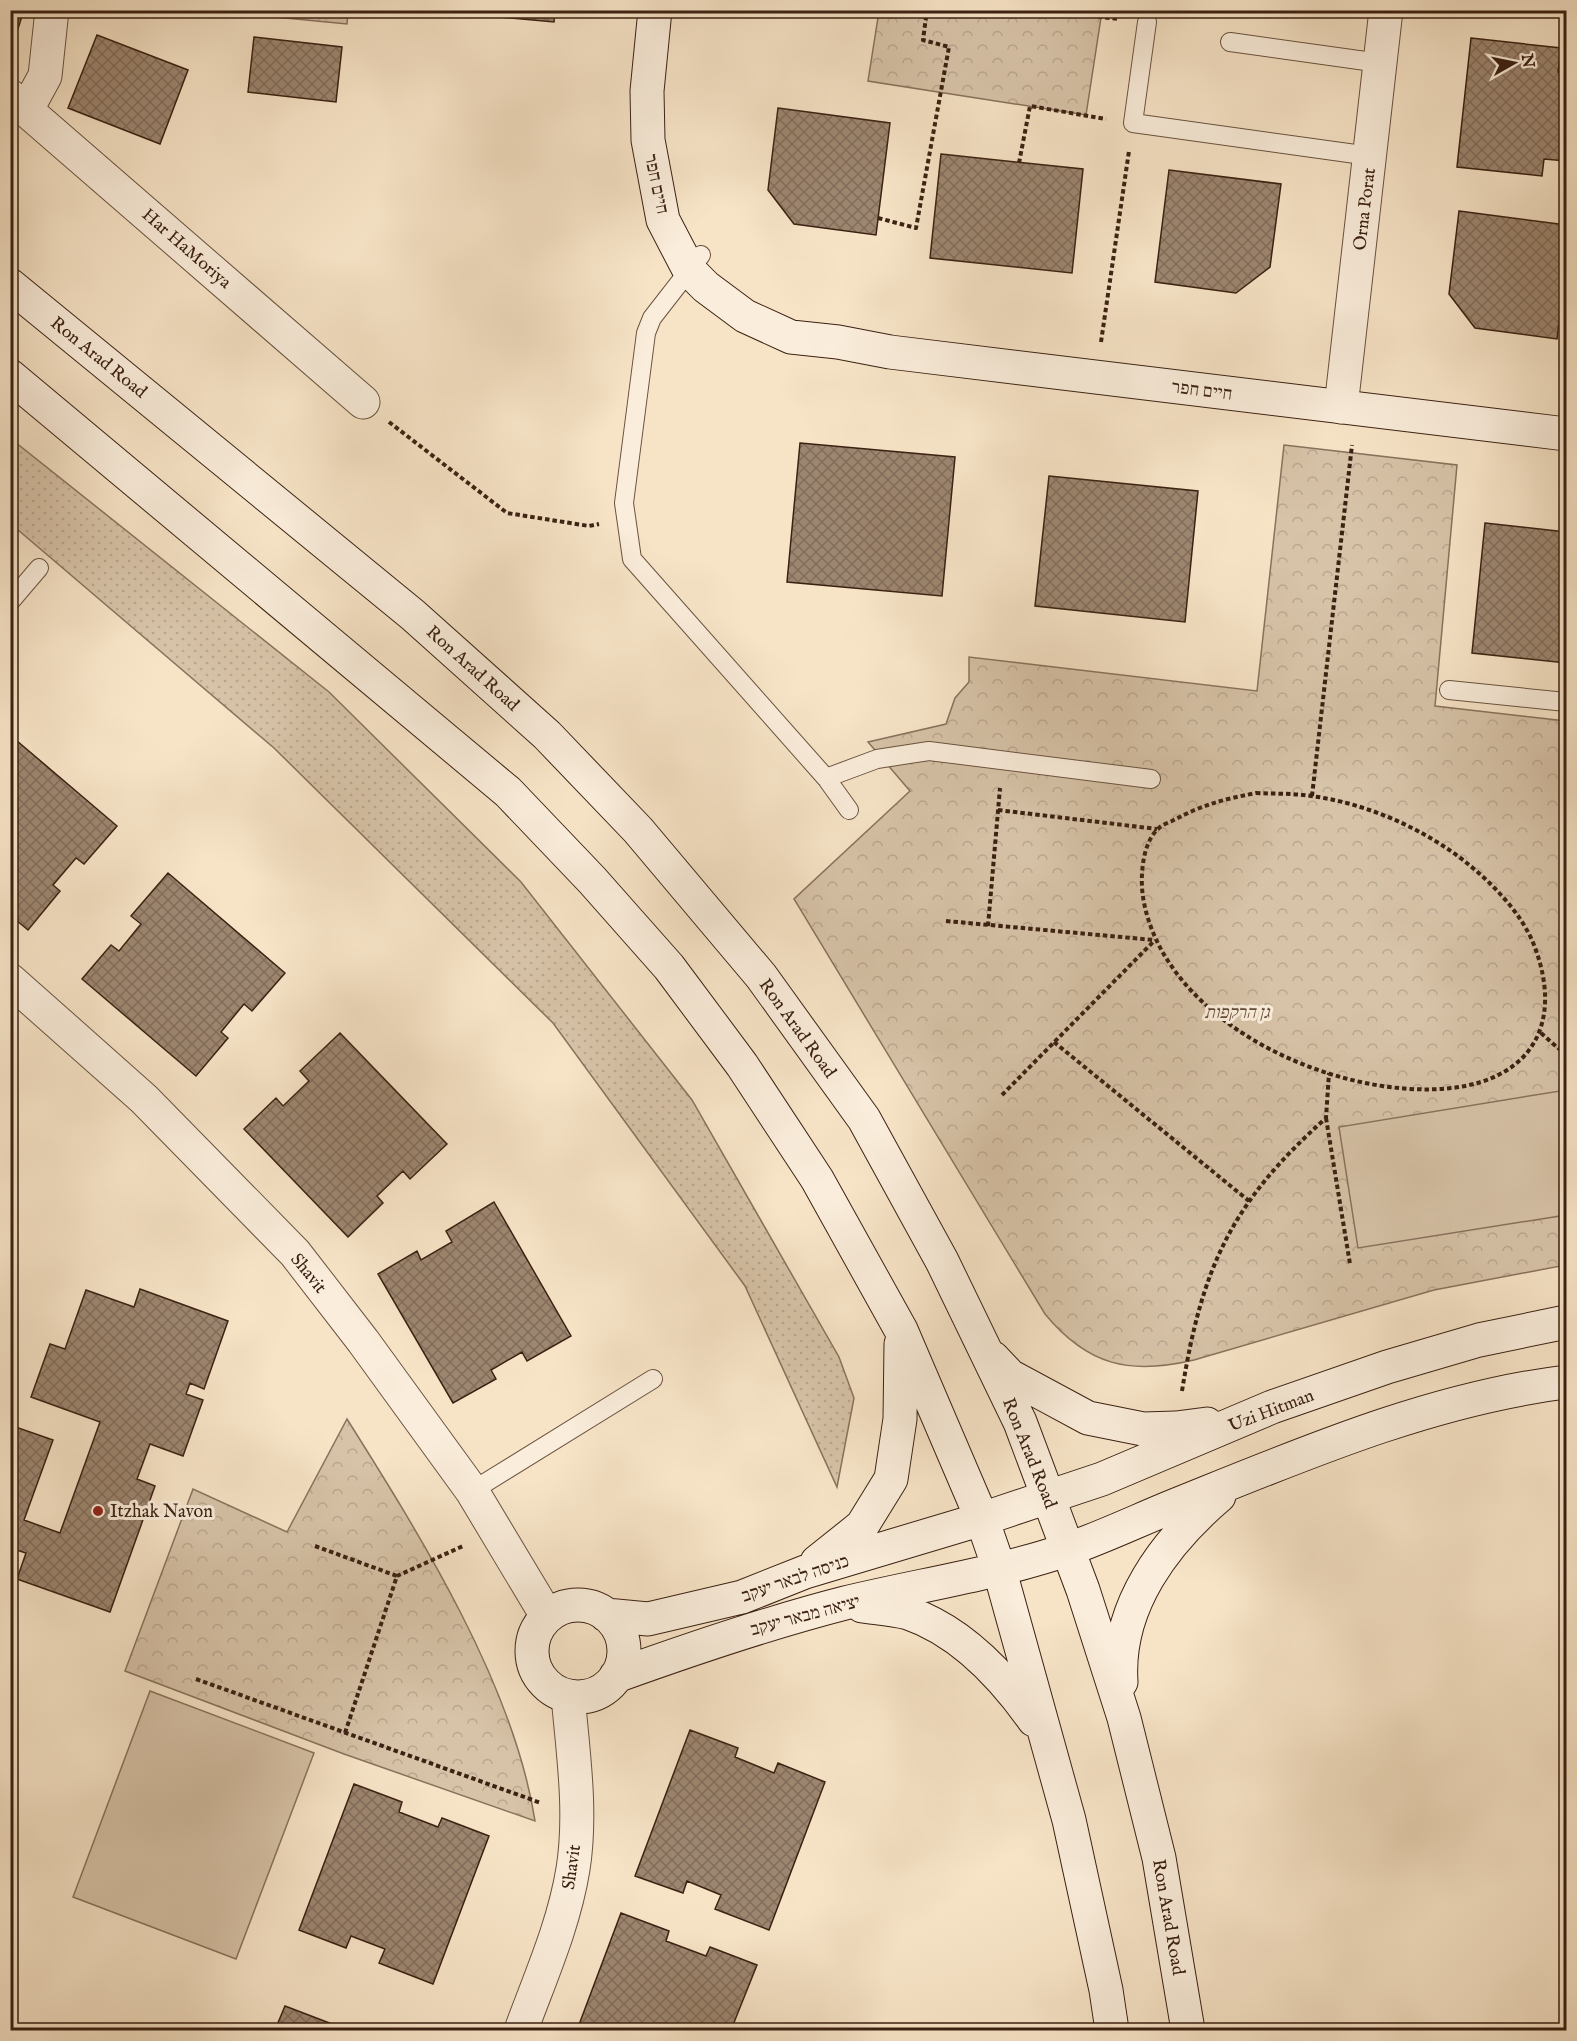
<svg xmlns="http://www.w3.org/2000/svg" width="1577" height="2041" viewBox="0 0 1577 2041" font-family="'IM FELL English','Frank Ruhl Libre',serif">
  <defs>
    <pattern id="grass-dots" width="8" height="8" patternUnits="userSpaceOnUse" patternTransform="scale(1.5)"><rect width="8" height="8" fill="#d7c3a8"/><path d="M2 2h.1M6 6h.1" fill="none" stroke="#b9a790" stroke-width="1.8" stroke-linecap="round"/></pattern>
    <pattern id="park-crowns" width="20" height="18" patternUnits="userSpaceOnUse" patternTransform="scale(1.5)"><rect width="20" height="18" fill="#d7c3a8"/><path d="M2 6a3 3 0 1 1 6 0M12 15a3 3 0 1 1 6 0" fill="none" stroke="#b9a790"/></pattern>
    <pattern id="building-cross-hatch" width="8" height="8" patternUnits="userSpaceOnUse" patternTransform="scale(1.5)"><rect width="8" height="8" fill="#9d8670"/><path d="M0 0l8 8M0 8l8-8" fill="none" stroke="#816d5b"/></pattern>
  </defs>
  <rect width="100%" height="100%" fill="#f7e4c7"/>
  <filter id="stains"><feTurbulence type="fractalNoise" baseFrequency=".00333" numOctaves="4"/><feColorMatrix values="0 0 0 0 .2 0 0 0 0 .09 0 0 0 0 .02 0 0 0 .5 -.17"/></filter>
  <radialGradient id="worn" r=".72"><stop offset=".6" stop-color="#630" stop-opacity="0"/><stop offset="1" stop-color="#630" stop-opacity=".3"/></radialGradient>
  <path fill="url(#grass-dots)" stroke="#89725d" stroke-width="1.5" d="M10,438L329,692L521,882L692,1100L839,1357L854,1398L837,1487L745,1286L553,1023L274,748L11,524Z"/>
  <path fill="url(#park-crowns)" stroke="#89725d" stroke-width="1.5" d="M212,11H348L347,24Z
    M879,11H1102L1086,115L868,81Z
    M1284,445L1457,465L1435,706L1566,721V1265L1434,1290L1194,1360C1130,1375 1088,1366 1045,1314L794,899L910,791L868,742L946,724L955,698L969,682V657L1257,691Z
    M347,1419C420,1535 514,1685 535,1821L344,1754L125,1671L193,1489L287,1532Z"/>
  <path fill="#d7c3a8" stroke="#89725d" stroke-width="1.5" d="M1560,1091L1566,1133V1215L1358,1248L1339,1127Z
    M150,1691L314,1753L236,1959L73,1897Z"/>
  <path fill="url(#building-cross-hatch)" stroke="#3b2112" stroke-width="1.5" d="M10,10H24L14,41L10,40Z
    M423,10H555L554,22Z
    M97,35L188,70L160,144L68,108Z
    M254,37L342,47L336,102L248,92Z
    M1471,38L1561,48L1558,72L1566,73V161L1544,159L1542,176L1457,167Z
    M778,108L890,123L876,235L794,224L768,190Z
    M941,154L1083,169L1072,273L930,258Z
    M1169,170L1281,184L1270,267L1236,293L1155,282Z
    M1459,211L1566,225V263L1557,339L1475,328L1449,294Z
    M800,443L955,457L942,596L787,582Z
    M1049,476L1198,491L1185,622L1035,606Z
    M1485,523L1566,532V663L1472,653Z
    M10,735L117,826L84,864L76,858L53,885L60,891L28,930L10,915Z
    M168,873L285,973L252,1011L244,1004L221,1032L228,1038L196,1076L82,979L111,945L119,951L141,924L131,916Z
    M340,1033L447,1144L410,1179L403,1171L377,1196L383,1203L348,1237L244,1129L276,1098L283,1106L309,1081L300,1071Z
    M494,1202L571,1336L527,1361L522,1352L491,1370L496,1379L453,1403L378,1274L417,1251L421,1260L452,1242L446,1231Z
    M140,1289L228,1321L204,1389L190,1383L186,1394L203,1400L183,1456L150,1444L137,1479L155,1486L110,1612L17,1579L26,1553L10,1548V1425L53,1440L24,1520L60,1533L100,1422L31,1397L50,1344L65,1349L86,1290L134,1307Z
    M690,1730L738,1748L735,1757L774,1773L778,1763L825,1782L769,1930L715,1909L721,1895L687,1881L683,1893L635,1876Z
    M354,1784L402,1802L399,1812L438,1827L442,1818L489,1836L433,1984L379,1963L385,1949L351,1936L346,1948L299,1930Z
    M621,1913L669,1931L666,1941L706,1956L710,1947L757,1965L731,2030H577Z
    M285,2006L332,2024L330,2030H275Z"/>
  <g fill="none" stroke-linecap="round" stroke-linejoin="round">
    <g stroke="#6a523f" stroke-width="20">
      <path id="lane" d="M1147,22L1133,123L1370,156
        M1230,42L1380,63
        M701,255L652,318L646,333L624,503L632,559L826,778L849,810
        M10,602L39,568
        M1449,690L1566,702
        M826,778L877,759L929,751L1151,779
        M472,1491L653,1379"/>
    </g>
    <g stroke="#6a523f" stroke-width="35">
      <path id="street" d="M10,96L363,402
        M27,109L45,76L52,10
        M1341,407L1386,10
        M10,980L144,1099L295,1253L363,1341L472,1491L547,1616
        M521,2030C540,1978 564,1925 573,1869C582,1813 573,1752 568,1696"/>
    </g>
    <g stroke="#3b2112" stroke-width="35">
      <path id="secondary" d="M655,10L647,91L648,140L663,220L689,270L706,287L745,316L791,337L838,342L890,352L1566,434
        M10,285L413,615L547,735L638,830L761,976L864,1119L942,1261L1020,1422L1083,1590L1124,1718L1159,1858L1188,2030
        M10,376L508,792L592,880L669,967L742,1065L817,1179L901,1330L982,1519L999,1568L1069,1820L1106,1990L1112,2030
        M993,1358L1010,1376L1088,1418L1143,1429L1176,1428L1207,1424
        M817,1562L862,1526L891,1479L900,1419L901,1344
        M532 1651a46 46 0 1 1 92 0a46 46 0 1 1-92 0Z
        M862,1606C876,1608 894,1609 908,1613C961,1631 1002,1675 1034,1720
        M606,1615L648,1619L742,1597L805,1572L982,1519L1102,1479L1272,1407L1387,1367L1479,1340L1566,1322
        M616,1676C691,1649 767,1623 845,1603C919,1585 996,1574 1069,1549C1103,1537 1137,1521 1171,1507C1298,1456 1429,1399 1566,1382
        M1121,1682C1116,1606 1165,1542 1219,1496"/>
    </g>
    <path stroke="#3b2112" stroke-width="4" stroke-dasharray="4.5 3" stroke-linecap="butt" d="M1038,10L1119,19
      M1019,163L1030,106L1106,119
      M878,218L916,228L949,47L923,40L927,10
      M1101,342L1129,151
      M389,422L507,513L589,526L599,524
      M1256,793C1274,794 1293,793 1311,796C1366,803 1425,829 1468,864C1493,884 1522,914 1534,945C1563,1020 1535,1078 1452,1088C1336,1101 1163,1023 1143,897C1140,878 1142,843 1158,829C1161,825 1168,823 1172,821C1204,804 1221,800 1256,793Z
      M1312,796L1352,445
      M998,810L1157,829
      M946,921L1154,940
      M988,926L1000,788
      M1541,1033L1566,1055
      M1054,1042L1249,1201
      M1002,1095L1155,940
      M1326,1118L1350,1264
      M1182,1391C1202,1267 1231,1203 1326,1118L1329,1073
      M315,1546L397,1576
      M196,1679L541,1803
      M345,1733L397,1576L463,1546"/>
    <use href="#lane" stroke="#faeddb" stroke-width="18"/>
    <use href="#street" stroke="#faeddb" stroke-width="33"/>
    <use href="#secondary" stroke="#faeddb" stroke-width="33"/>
  </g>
  <circle fill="#8f2418" stroke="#faeddb" stroke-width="2" cx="98" cy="1511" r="6"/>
  <g text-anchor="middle" stroke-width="6" stroke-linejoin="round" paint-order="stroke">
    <g font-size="18" fill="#3b2112" stroke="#faeddb">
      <text transform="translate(657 184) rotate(78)" y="6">חיים חפר</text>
      <text transform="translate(1364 209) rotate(-83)" y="6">Orna Porat</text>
      <text transform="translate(187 248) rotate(41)" y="6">Har HaMoriya</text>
      <text transform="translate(99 357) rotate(39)" y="6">Ron Arad Road</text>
      <text transform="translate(1202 390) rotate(7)" y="6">חיים חפר</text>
      <text transform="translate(473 668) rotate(42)" y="6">Ron Arad Road</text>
      <text transform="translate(798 1028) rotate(54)" y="6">Ron Arad Road</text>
      <text transform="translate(309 1273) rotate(51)" y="6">Shavit</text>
      <text transform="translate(1271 1410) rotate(-21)" y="6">Uzi Hitman</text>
      <text transform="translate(1030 1453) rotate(68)" y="6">Ron Arad Road</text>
      <text transform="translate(795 1578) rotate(-19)" y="6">כניסה לבאר יעקב</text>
      <text transform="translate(805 1615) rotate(-15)" y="6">יציאה מבאר יעקב</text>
      <text transform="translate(571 1867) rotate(-82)" y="6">Shavit</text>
      <text transform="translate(1169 1917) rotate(80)" y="6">Ron Arad Road</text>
    </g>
    <g font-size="18" font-style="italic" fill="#624a38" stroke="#faeddb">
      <text x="1237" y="1018">גן הרקפות</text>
    </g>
    <g font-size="18" fill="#3b2112" stroke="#faeddb" text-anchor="start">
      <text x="110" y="1517">Itzhak Navon</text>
    </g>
  </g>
  <rect width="1577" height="2041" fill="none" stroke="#f7e4c7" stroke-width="36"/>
  <rect x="12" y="12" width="1553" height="2017" fill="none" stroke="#3b2112" stroke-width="3"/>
  <rect x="18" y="18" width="1541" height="2005" fill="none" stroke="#3b2112" stroke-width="1.5"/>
  <g transform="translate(1514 63) rotate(81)" stroke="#faeddb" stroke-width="4.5" paint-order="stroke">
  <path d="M0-4.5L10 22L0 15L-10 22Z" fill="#3b2112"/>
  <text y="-9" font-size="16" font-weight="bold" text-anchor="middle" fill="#3b2112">N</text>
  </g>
  <rect width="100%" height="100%" filter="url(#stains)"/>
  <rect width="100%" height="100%" fill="url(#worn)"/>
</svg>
